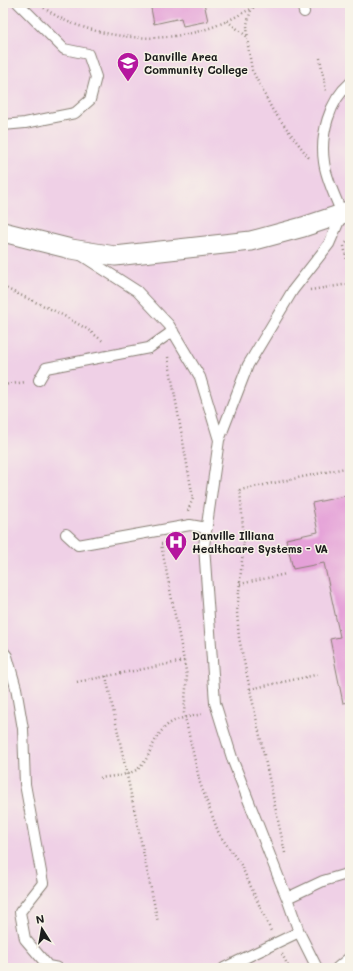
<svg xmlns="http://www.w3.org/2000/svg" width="353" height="971" viewBox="0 0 353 971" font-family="Mali,sans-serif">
  <rect width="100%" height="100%" fill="#f7f3e8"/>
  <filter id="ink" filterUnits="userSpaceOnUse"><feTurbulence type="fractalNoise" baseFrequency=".025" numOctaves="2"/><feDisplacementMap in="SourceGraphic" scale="8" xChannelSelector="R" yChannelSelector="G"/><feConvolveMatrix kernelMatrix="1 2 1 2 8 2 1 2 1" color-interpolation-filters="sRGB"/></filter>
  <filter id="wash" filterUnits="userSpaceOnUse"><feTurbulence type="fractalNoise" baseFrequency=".012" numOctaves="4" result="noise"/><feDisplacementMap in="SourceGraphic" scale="16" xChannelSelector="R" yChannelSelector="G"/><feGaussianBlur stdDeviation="0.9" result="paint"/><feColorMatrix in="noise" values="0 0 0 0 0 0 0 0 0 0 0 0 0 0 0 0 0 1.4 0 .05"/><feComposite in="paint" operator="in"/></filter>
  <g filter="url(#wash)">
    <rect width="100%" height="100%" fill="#f5e2cb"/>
    <path fill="#efd0e6" d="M3,3H350V968H3Z"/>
    <g id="blocks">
      <path fill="#e5a1d8" d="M150,3H204L208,21L183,26L181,18L154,24Z
        M350,495V702L343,703L330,639L340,637L324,563L293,569L286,539L318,532L312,503Z"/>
    </g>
  </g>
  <g filter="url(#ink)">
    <use href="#blocks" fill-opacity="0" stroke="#887f74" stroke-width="1"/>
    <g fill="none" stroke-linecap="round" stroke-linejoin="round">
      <g stroke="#887f74" stroke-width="12">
        <path id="lane" d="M302,3L304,12
          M3,125L25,123L75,113L90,100L96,77L88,54L64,49L18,3
          M81,255L137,291L169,325L200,377L219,440
          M39,380L46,368L149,348L173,331
          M66,534L78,545L190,525L207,528
          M3,651L7,656L16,688L23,729L25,784L43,883L20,912L25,939L48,966L58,968
          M287,898L323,881L350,873
          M224,968L299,932
          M317,968L299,932L287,898L280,881L233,761L215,703L204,546L219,440L248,365L293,290L329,244L342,214C336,198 326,179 324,162C320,135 329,101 350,83
          M337,968L350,957"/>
      </g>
      <g stroke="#887f74" stroke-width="21">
        <path id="street" d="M3,232L71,249L115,256L251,241L303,227L342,214L350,210"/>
      </g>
      <path stroke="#887f74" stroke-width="2.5" stroke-dasharray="1 3" stroke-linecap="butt" d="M253,3L247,24L248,46L252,70L272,109L309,158
        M44,8C53,14 64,21 74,24C128,44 188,43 239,15C246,11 254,8 260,3
        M227,21L244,34L248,38
        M320,58L326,91
        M346,243L350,239
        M344,246L350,275
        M3,287L57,312L87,329L104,342
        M310,290L350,284
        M168,357L193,498L188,511
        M3,385L26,382
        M162,544H161L187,676L184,713L200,783L219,834L241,865L271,931
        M240,584L286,574
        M106,676L158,922
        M77,682L184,661
        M250,689L320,674
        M100,778C112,776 129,776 139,768C145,763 149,754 152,747C165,719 176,719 204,714
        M285,853L239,638L237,612L244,540L240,490L350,467
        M282,954L289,968"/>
      <use href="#lane" stroke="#fff" stroke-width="10"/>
      <use href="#street" stroke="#fff" stroke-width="19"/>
    </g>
  </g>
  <defs>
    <g id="university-pin" transform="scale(1.15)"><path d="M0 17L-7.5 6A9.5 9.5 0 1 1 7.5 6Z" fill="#b5179e" stroke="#f7f3e8"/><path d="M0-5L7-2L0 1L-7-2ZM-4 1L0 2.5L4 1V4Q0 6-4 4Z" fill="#fff"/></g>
    <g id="hospital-pin" transform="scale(1.15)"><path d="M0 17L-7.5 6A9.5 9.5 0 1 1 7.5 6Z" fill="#b5179e" stroke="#f7f3e8"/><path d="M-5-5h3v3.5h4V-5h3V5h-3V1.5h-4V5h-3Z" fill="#fff"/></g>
  </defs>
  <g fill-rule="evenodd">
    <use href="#university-pin" x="128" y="63"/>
    <use href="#hospital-pin" x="176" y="542"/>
  </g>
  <g text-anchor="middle" stroke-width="3" stroke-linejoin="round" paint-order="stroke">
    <g font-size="11" font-weight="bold" fill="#1c1c1c" stroke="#f7f3e8" text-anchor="start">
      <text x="144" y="61">Danville Area<tspan x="144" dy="13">Community College</tspan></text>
      <text x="192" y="540">Danville Illiana<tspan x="192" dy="13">Healthcare Systems - VA</tspan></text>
    </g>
  </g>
  <rect width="353" height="971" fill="none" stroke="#f7f3e8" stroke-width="16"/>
  <g transform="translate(42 929) rotate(349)" stroke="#f7f3e8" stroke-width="3" paint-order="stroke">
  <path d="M0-3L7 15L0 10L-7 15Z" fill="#1c1c1c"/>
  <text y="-6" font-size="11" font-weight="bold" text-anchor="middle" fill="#1c1c1c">N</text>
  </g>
</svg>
